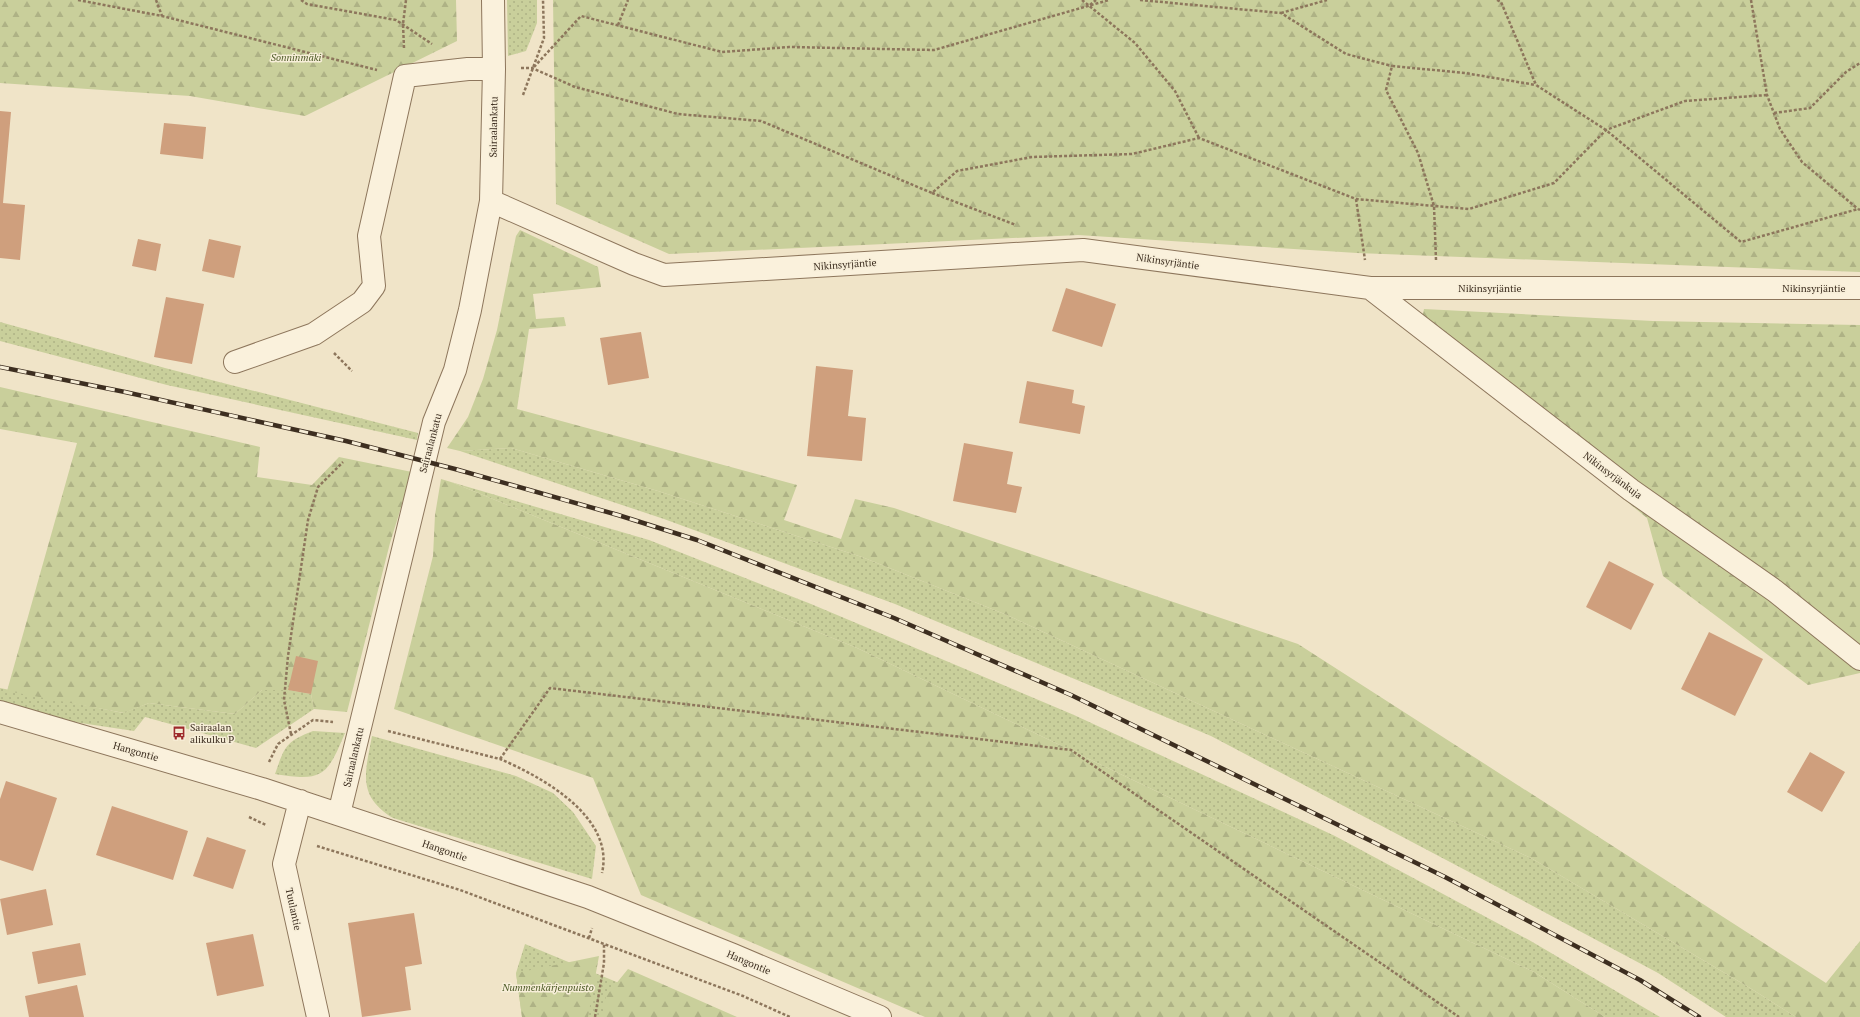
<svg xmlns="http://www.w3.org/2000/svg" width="1860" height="1017" viewBox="0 0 1860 1017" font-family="'PT Serif',serif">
  <defs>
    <pattern id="grass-dots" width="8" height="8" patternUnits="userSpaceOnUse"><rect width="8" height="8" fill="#c9cf9b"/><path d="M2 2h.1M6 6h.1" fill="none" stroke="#aeb285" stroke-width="1.8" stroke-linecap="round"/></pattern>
    <pattern id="forest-firs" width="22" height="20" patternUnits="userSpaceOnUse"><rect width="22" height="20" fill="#c9cf9b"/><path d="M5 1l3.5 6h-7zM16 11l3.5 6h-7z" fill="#aeb285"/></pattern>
  </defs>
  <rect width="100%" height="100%" fill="#f0e4c8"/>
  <path fill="url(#grass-dots)" d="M507,0H537V23L526,51L508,56Z
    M0,322L165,368L418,433L417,440L167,385L0,341Z
    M511,448L658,491L862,557L1007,615L1531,858L1750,988L1796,1017H1726L1658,973L1503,890L1211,736L895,604L664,519L460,451Z
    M451,482L649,540L811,604L1074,715L1335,836L1529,940L1660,1017H1605L1534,972L857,648Z
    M0,688L123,713L149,703L235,714L262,690H288L311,694L314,709L256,748L145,717L134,731L74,722L0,701Z
    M313,731L345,733C327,776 323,782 275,774C285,746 285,742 313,731Z
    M372,736L516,776L553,793L573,812L596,846L592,879L393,818C357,796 365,773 372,736Z
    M525,944L701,1017H522L516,973Z"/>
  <path fill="url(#forest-firs)" d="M0,0H456L457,41L305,116L190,96L0,83Z
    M553,0H1860V272L1357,253L1078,235L669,254L556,204Z
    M520,230L598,267L601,287L533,294L536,319L564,317L566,326L529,329L517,409L797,485L784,520L841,539L855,499L894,508L1298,644L1826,983L1860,941V1017H1796L1750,988L1531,858L1007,615L862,557L658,491L511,448L460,451L447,448L468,417L483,379L497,330L516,236Z
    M1424,309L1653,321L1860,325V673L1808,685L1663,576L1647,518L1556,444L1421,323Z
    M0,387L260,447L257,477L312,485L339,457L412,472L390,543L347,712L314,709L311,694L288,690H262L235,714L149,703L124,713L7,691L77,443L0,429Z
    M441,479L451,482L857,648L1534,972L1605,1017H925L641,895L593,778L394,709L433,556L435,515Z
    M599,956L588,1017H522L516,973Z
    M628,969L737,1017H602L606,996Z"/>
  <path fill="#cf9f7d" d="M0,111L11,112L3,203L25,205L20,260L0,258Z
    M164,123L206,127L203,159L160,154Z
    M138,239L161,244L156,271L132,266Z
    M209,239L241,246L234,278L202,271Z
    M1066,288L1116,304L1102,347L1052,331Z
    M166,297L204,304L192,364L154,357Z
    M641,332L649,378L608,385L600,338Z
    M816,366L853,370L848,416L866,418L862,461L807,456Z
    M1027,381L1074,390L1072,403L1085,406L1080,434L1019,423Z
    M964,443L1013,452L1007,484L1022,487L1016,513L953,501Z
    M1609,561L1654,584L1631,630L1586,607Z
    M1709,632L1763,659L1735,716L1681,689Z
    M296,656L318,661L311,694L288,690Z
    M1810,752L1845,772L1822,812L1787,792Z
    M6,781L57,798L33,871L0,860V799Z
    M112,806L188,831L173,880L96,855Z
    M207,837L246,850L233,889L193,876Z
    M46,889L53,925L7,935L0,899Z
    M414,913L422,964L405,967L411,1010L362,1017L348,923Z
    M253,934L264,986L217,996L206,943Z
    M80,943L86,975L38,984L32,952Z
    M77,985L84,1017H29L25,996Z"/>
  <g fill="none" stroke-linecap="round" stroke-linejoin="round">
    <g stroke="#8d765c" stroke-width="24">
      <path id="minor" d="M491,201L634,264L664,275L1083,250L1370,288H1860
        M1370,288L1631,490L1775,591L1860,659
        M235,362L314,334L362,302L374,286L369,236L405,76L468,69H494
        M0,712L262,789L588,897L733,955L880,1017
        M300,801L284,864L318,1017
        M339,814L434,422L455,370L470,310L491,201L494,69L493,0"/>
    </g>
    <path stroke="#8d765c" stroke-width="2.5" stroke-dasharray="3 2" stroke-linecap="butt" d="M78,0L162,16L377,70
      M156,0L162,16
      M301,0L307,4L396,20L432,44
      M1082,0L1135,43L1175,91L1199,138
      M1140,0L1281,13L1346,54L1392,66
      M1497,0L1501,2L1536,85L1606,130L1741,242L1858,209L1860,210
      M1751,0L1767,95L1780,129L1802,162L1858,209
      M1090,5L1096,0
      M1281,13L1327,0
      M618,25L628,0
      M404,48L403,24L406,0
      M534,67L581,16L722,52L789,47L934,50L1109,0
      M521,68H532L575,87L678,114L761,121L932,193L957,171L1032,157L1132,154L1199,138L1356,199L1469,209L1554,183L1606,130L1685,101L1767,95
      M523,95L544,38L543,0
      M1774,113L1810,108L1846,72L1860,63
      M932,193L1016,225
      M1356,199L1365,260
      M1436,260L1434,206L1418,153L1386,90L1392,66L1465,73L1536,85
      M334,353L352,371
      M388,731L500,759C542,777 615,817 602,873
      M291,734L284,700L288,656L308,520L318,487L343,462
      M500,759L550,688L1071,750L1459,1017
      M269,762L278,744L313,720L333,722
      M249,817L266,825
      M317,846L460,890L743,996L790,1017
      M589,938L592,928
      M595,1017L604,963V943"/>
    <use href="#minor" stroke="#faf1dc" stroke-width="22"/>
    <g stroke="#3d2e20" stroke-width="4.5">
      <path id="rail" d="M0,367L125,392L346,441L455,469L618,515L697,540L894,618L1071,695L1445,877L1640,980L1699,1017"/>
    </g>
    <use href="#rail" stroke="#f7eed8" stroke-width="3" stroke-dasharray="9" stroke-linecap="butt"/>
  </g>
  <defs>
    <g id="bus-bare" transform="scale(1.08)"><path d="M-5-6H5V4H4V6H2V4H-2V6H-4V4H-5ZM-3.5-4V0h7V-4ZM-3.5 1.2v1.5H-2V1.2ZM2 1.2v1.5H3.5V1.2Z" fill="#9e2a2b" stroke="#f7eed8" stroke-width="2.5" paint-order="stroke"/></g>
  </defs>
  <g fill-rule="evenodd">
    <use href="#bus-bare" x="179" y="733"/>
  </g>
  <g text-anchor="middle" stroke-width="3" stroke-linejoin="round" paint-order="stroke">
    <g font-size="10" font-style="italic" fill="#4d5a26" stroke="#f7eed8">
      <text x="296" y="61">Sonninmäki</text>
      <text x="548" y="991">Nummenkärjenpuisto</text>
    </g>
    <g font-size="10" fill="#3d2e20" stroke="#f7eed8">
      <text transform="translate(493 127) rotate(-89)" y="4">Sairaalankatu</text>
      <text transform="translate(1168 261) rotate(8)" y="4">Nikinsyrjäntie</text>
      <text transform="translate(845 264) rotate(-4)" y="4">Nikinsyrjäntie</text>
      <text x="1490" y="292">Nikinsyrjäntie</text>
      <text x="1814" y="292">Nikinsyrjäntie</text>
      <text transform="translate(430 443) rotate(-75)" y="4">Sairaalankatu</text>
      <text transform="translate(1613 475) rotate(37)" y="4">Nikinsyrjänkuja</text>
      <text transform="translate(136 751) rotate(16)" y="4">Hangontie</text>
      <text transform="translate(353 757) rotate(-77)" y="4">Sairaalankatu</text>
      <text transform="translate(445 850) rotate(19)" y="4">Hangontie</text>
      <text transform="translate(294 909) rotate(78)" y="4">Tuulantie</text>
      <text transform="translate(749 962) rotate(23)" y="4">Hangontie</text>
    </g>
    <g font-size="10" fill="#3d2e20" stroke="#f7eed8" text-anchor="start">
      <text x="190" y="731">Sairaalan<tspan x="190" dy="12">alikulku P</tspan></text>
    </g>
  </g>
</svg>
